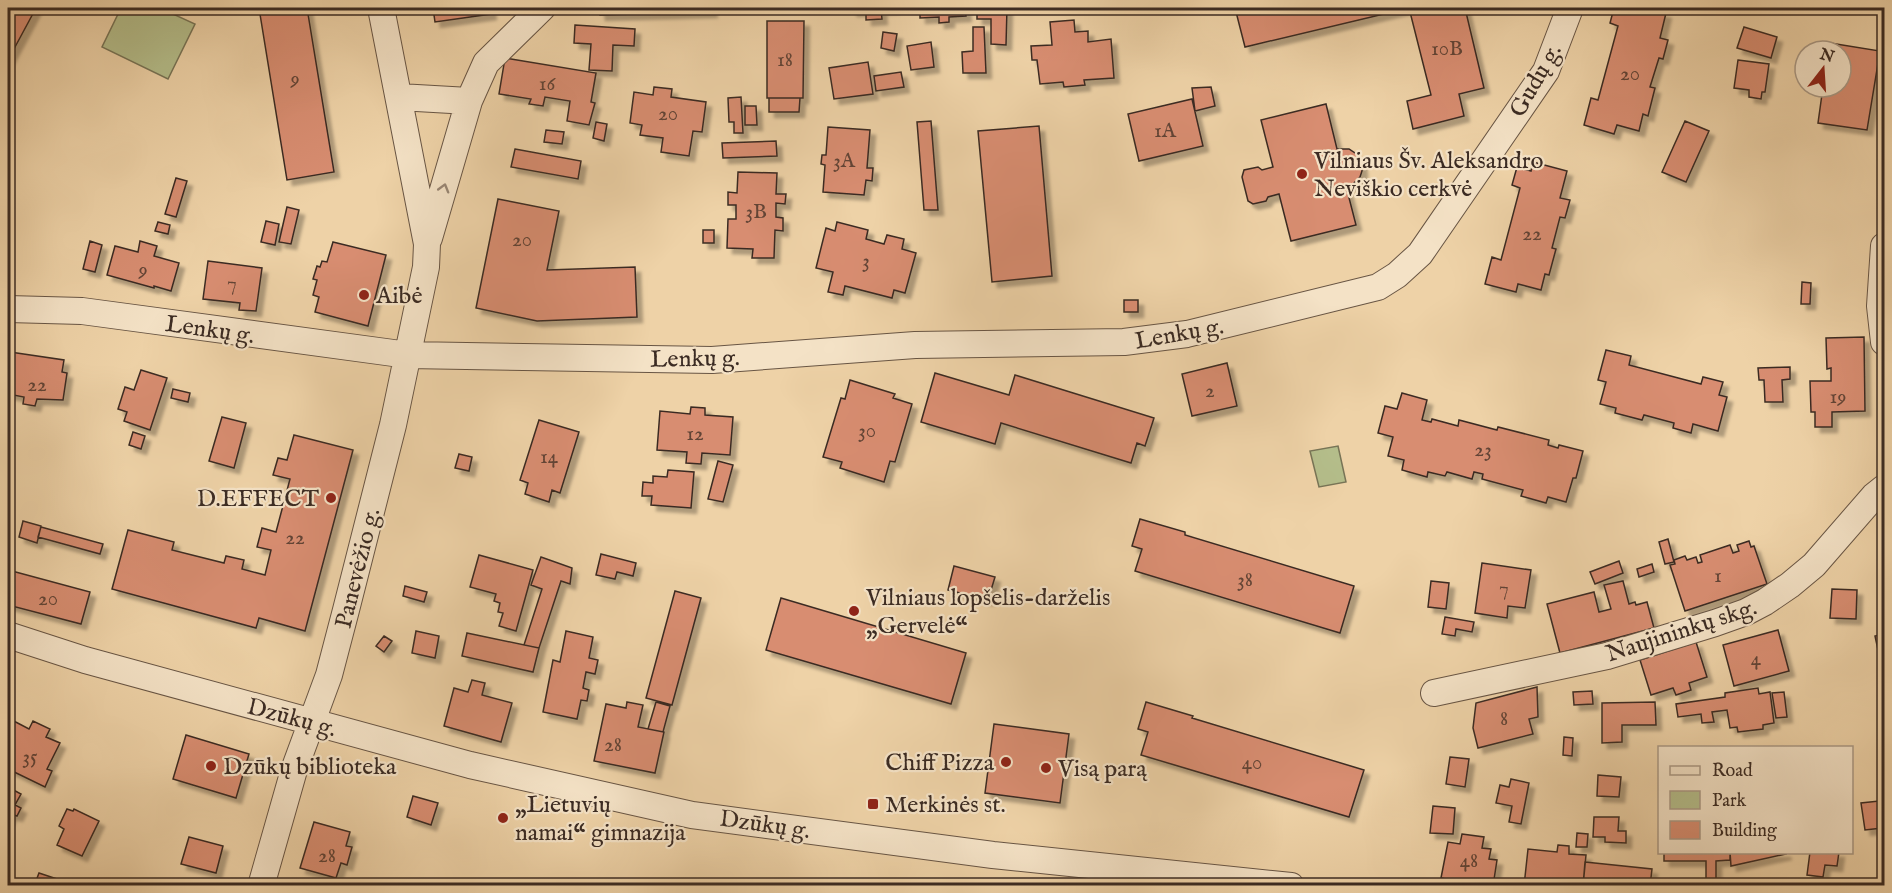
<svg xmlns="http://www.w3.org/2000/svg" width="1892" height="893" viewBox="0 0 1892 893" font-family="'IM FELL English',serif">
  <defs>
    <filter id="shadow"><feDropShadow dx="5.5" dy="5.5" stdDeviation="1.5" flood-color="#0004"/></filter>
  </defs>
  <rect width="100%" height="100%" fill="#eed2a7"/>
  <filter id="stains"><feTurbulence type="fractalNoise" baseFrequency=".00333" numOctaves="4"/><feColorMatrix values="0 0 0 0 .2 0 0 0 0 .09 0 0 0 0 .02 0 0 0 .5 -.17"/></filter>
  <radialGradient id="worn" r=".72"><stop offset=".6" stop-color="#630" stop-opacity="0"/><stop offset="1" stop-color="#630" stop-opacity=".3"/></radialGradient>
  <path fill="#b4bd8a" stroke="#787456" stroke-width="1.5" d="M121,8H160L195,24L168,79L102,47Z
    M1338,446L1346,482L1319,487L1310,451Z"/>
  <path fill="#d88d71" stroke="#3b2b23" stroke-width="1.5" filter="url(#shadow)" d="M8,8H36L8,60Z
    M259,8H307L334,172L287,180Z
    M433,8H490L491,14L435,22Z
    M599,8H711L712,12L600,15Z
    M851,8H895L881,9L882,19L866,20V10L852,11Z
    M920,8H965L966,16L949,17V22L939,23V17L920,18Z
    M987,8H1007L1006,45L991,44V19H977V10H987Z
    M1235,8H1409L1245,47Z
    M1409,8H1465L1484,88L1459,94L1464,116L1413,129L1407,101L1431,95Z
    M1614,8L1630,12L1631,8H1644L1666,13L1660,38L1668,40L1663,59L1659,58L1650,87L1655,88L1648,116L1643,114L1639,131L1617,125L1614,134L1584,125L1591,98L1598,100L1618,26L1610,23Z
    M1074,20L1075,32L1088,31V42L1111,39L1114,78L1084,80L1085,85L1064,87L1063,82L1040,84L1037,60H1032L1031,46L1052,45L1050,22Z
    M767,21H804L803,98H767Z
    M575,25L635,29L634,46L613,45L612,71L589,70L591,44L574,43Z
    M973,27H984L986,73H963L962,52L973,51Z
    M1744,27L1777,37L1771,58L1737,48Z
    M883,32L897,34L894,51L881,48Z
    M931,42L934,67L911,70L907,46Z
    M1830,43L1880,51L1867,130L1818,123L1823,87H1841V51H1829Z
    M505,58L596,73L591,102L595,103L589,125L567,121L570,101L545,97L543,106L529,104L531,99L499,94Z
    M1738,60L1769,64L1765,92H1762L1761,99L1749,97V90L1734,88Z
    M868,62L873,94L834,99L829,68Z
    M901,72L904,87L876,91L874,76Z
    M654,87L672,89L671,97L706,102L702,132L693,131L689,156L661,152L663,138L640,135L642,125L630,123L634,92L653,95Z
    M1211,87L1215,106L1195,111L1192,88Z
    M741,97L743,133H734V122H729L728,98Z
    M769,98H800L799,112H769Z
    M1192,99L1203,146L1139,161L1128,114Z
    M1326,104L1337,149H1349L1358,155L1361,160L1362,171L1360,177L1352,185L1346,186L1356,225L1291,241L1279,194L1268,197L1266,201L1253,204L1248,201L1242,177L1244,170L1258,167L1262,170L1273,167L1261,120Z
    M745,106H756L757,125H745Z
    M931,121L938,210H924L917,122Z
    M1685,121L1709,131L1686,182L1662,172Z
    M596,122L607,124L604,141L593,138Z
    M1039,126L1052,276L992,282L978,131Z
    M828,127L870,130L867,168H873L872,181L866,180L864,195L823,192L825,165L821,164L822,155H826Z
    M546,130L564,132L562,144L544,142Z
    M776,141L777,156L723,158L722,143Z
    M515,149L581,161L578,179L511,167Z
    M1533,162L1567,171L1560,198L1570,200L1565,218L1560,217L1552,248L1556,249L1549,275L1545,274L1541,290L1518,284L1516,292L1485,284L1492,257L1501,260L1520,188L1512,185L1517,167L1531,171Z
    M738,172L777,173L776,194H786L785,204L776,203V217L783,218V231L775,230L774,258H752L753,249L727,248L728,219H736V205H728V192L737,193Z
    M176,178L187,181L176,217L165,214Z
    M498,199L559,211L547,270L635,267L637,317L537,321L476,308Z
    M287,207L299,210L291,244L279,242Z
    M266,221L279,224L275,245L261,242Z
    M158,222L170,225L168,234L155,231Z
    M837,222L868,230L866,239L884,244L887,235L904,239L902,249L916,253L905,293L894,290L892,298L845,286L843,295L828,292L833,272L816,268L826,228L835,231Z
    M703,230H714V243H703Z
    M90,241L102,245L95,272L83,269Z
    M140,241L157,246L154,256L179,263L171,291L154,286V288L107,275L115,246L138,252Z
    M333,242L386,255L368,326L315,312L319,297L313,295L317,280L313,279L317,266L320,267L322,261L327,262Z
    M208,261L262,268L256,311L239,310L240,303L203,299Z
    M1802,282L1811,283L1810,304H1801Z
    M1124,300H1138V312H1124Z
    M1864,337L1865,411L1832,412V427H1815V412H1811L1810,381H1831V368L1827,369L1826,338Z
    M1606,350L1631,356L1629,365L1701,384L1703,377L1723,382L1719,395L1727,397L1718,431L1693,424L1691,433L1673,428L1674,423L1644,415L1642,420L1615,413L1616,408L1600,404L1606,382L1598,380Z
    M10,352L64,360L62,372L67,373L63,400L37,399L35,406L23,404L24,397L8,394V369Z
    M1227,363L1237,406L1192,416L1182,374Z
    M1790,367V379L1782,380L1783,402H1765L1764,380H1759L1758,368Z
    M141,370L167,378L150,430L124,421L127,412L118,409L125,387L134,390Z
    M935,373L1009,395L1015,375L1154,418L1145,446L1137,443L1131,463L1001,423L995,444L921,422Z
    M850,380L895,394L893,398L912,404L895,462L890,461L884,482L840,468L842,462L823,457L841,398L845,399Z
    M173,389L190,393L188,402L171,398Z
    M1402,393L1427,400L1422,420L1431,422L1432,419L1458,426L1459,420L1497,430L1498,427L1549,440L1548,445L1558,448L1559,445L1583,451L1576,478H1573L1566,502L1548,497L1546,503L1521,496L1523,490L1482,479L1483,474L1474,472L1472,479L1447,472L1445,476L1428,472L1427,477L1402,470L1404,460L1388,456L1393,437L1378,433L1385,406L1397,409Z
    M691,407L705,408V415L733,417L730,455L702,453L701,464L686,463L687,452L657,450L660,411L690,414Z
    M222,417L246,423L234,468L209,461Z
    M539,420L579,432L560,493L552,490L549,502L525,494L528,483L520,480Z
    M133,432L145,436L141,449L129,445Z
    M294,435L353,450L305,631L259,618L256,628L112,589L128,530L174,542L172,550L224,563L226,556L244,560L242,569L265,575L271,550L257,547L262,528L276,532L290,479L273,475L278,458L287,460Z
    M459,454L472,457L469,471L455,468Z
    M718,461L733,465L723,502L708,499Z
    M668,470L694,472L691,508L651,505L652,496H642L643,482L653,483V476L667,477Z
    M1140,519L1185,532V535L1354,586L1340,633L1135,571L1142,549L1132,546Z
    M23,521L41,526L37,543L19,537Z
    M41,527L103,544L100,554L38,537Z
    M1668,539L1674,562L1665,564L1659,542Z
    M1749,541L1751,547L1754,546L1767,584L1685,611L1670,565L1675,564L1674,560L1685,556L1687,560L1696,557L1698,563L1702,562L1700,555L1730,545L1733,553L1739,551L1737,545Z
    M601,554L636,563L633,576L617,572L615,579L596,575Z
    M479,555L533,570L516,631L499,626L503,613L498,612L500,603L494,601L496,594L470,587Z
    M541,557L572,568L570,584L561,581L539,648L524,645L542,589L531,585Z
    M1619,561L1623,573L1595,584L1590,572Z
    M1482,563L1531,570L1525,608L1508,606L1507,618L1475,613Z
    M1652,564L1654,572L1639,577L1637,569Z
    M954,566L995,577L988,600L948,590Z
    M12,571L90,592L81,624L8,605V586Z
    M1431,581L1449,583L1446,609L1428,607Z
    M1623,581L1629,604L1635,602L1636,605L1647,602L1654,628L1560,653L1547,604L1594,592L1599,612L1611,609L1604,585Z
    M405,586L427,592L424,602L403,596Z
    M1832,589L1857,590L1856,619L1830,618Z
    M675,591L701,598L672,705L646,698Z
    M781,598L966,653L951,704L766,650Z
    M1445,617L1474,622L1472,632L1456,629L1455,636L1442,634Z
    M1778,630L1789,671L1734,686L1723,645Z
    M416,631L439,636L435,658L412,653Z
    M566,631L593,637L589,658L598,660L595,674L586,672L583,688L589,690L587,701L581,700L577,719L543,712L553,660L560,662Z
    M467,633L539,648L533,672L462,656Z
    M1884,634V658L1880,659L1875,636Z
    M384,636L392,641L384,652L376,646Z
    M1696,642L1707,677L1689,683L1691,690L1676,695L1673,688L1651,695L1640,660Z
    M472,680L485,683L482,695L512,703L501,742L444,726L454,688L468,692Z
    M1537,687L1538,717L1529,719L1533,734L1478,748L1473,728L1476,703Z
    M1758,688L1759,694L1770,692L1774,723L1763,725V729L1738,732L1737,727L1730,728L1727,710L1712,712L1714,722L1702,723L1701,714L1678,717L1676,704L1725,697V693Z
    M1592,691L1593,704L1574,705L1573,692Z
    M1784,692L1787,717L1776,718L1772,693Z
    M627,702L643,705L638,727L664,732L655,773L594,761L606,704L626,708Z
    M656,702L670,706L663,732L648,729Z
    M1146,702L1193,716L1192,718L1364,770L1349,817L1141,755L1148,732L1138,729Z
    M1655,702L1656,725H1622V742L1602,743V703Z
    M8,718L29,729L33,721L50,729L46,737L60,743L47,769L52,771L45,787L8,769Z
    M994,724L1069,734L1060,803L985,793Z
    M186,735L249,754L236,798L173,779Z
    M1564,737L1573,738L1572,756L1563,755Z
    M1450,757L1469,759L1465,787L1446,784Z
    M1598,775L1621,777L1619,797L1597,796Z
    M1511,779L1529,783L1521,824L1509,822L1512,806L1496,803L1500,785L1509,787Z
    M8,787L21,794L15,805L21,808L17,816L11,814L8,821Z
    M413,796L438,803L431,825L407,817Z
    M1879,801L1882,828L1865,830L1861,803Z
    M1433,806L1455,808L1453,834L1430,833Z
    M67,809L73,811L74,809L99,821L82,856L57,845L64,829L59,826Z
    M1594,817H1619L1618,831H1626V843L1605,842V837H1593Z
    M314,822L350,832L346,846L352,847L347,865L341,863L336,878L300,868Z
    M1577,833L1588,834L1587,847H1576Z
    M1462,834L1484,837L1482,848L1491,849L1489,859L1497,860L1493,886H1482L1441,878L1448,842L1460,844Z
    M189,837L223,846L216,873L181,864Z
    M1558,845L1569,846V854L1586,855L1583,886H1524L1528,849L1557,852Z
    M1664,852H1730V860L1716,861V880H1706V861H1664Z
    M1730,852H1785L1786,854L1731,866Z
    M1810,852H1839L1837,866L1825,865L1823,877L1807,875Z
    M1585,862L1652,869L1650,886H1583Z
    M39,873L57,879L54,886H34Z"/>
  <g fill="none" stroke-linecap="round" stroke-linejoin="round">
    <g stroke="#685544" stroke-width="28">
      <path id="minor" d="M399,97L469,101
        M429,238L469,101L486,63L542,8
        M1884,246L1880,306L1884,342
        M8,309L82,311L408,355L712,360L915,345L1124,342L1187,334L1378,287L1397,275L1420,254L1546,71L1570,8
        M8,635L85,660L470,765L692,815L993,855L1291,886
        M1434,693L1607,656L1715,623L1746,612L1765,602L1790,585L1814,565L1874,496L1884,488
        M261,886L294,770L329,675L346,610L393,425L426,267L427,244L381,8"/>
    </g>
    <use href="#minor" stroke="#f4e2c6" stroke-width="26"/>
  </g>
  <defs><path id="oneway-chevron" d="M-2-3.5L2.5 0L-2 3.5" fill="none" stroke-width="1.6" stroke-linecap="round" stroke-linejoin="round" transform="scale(1.5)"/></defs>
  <use stroke="#988674" href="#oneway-chevron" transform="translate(444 188) rotate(-74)"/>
  <g fill="#8f2418" stroke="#f4e2c6" stroke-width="2">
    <circle cx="1302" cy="174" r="6"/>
    <circle cx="364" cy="295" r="6"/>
    <circle cx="331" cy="498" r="6"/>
    <circle cx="854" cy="611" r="6"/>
    <circle cx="1006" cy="762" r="6"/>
    <circle cx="211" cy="766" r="6"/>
    <circle cx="1046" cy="768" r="6"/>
    <rect x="867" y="798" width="12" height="12" rx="3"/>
    <circle cx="503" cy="818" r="6"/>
  </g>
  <g text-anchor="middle" stroke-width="4.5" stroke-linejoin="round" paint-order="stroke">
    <g font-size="21" fill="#624436">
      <text x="1447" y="55">10B</text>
      <text x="785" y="66">18</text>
      <text x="1630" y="80">20</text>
      <text x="295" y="85">9</text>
      <text x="547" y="90">16</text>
      <text x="668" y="120">20</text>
      <text x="1165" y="137">1A</text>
      <text x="844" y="167">3A</text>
      <text x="756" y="218">3B</text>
      <text x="1532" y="240">22</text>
      <text x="522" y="246">20</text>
      <text x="866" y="267">3</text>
      <text x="143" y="276">9</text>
      <text x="232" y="290">7</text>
      <text x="37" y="391">22</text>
      <text x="1210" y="397">2</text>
      <text x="1838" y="403">19</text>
      <text x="867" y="437">30</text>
      <text x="695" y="440">12</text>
      <text x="1483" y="456">23</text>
      <text x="549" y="463">14</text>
      <text x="295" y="544">22</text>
      <text x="1718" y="582">1</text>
      <text x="1245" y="586">38</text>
      <text x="1504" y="595">7</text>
      <text x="48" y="605">20</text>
      <text x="1756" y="665">4</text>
      <text x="1504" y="725">8</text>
      <text x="613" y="751">28</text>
      <text x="30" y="763">35</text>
      <text x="1252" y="769">40</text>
      <text x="327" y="862">28</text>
      <text x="1469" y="867">48</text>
    </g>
    <g font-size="24" fill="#3b2b23" stroke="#f4e2c6">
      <text transform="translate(1535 80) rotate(-60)" y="8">Gudų g.</text>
      <text transform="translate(210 329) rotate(8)" y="8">Lenkų g.</text>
      <text transform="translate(1179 333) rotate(-10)" y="8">Lenkų g.</text>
      <text transform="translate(695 358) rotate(-1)" y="8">Lenkų g.</text>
      <text transform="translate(357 568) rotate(-76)" y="8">Panevėžio g.</text>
      <text transform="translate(1681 630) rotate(-18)" y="8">Naujininkų skg.</text>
      <text transform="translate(292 717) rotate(15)" y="8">Dzūkų g.</text>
      <text transform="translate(765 824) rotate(8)" y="8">Dzūkų g.</text>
    </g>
    <g font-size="24" fill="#3b2b23" stroke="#f4e2c6" text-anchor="start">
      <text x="1314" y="168">Vilniaus Šv. Aleksandro<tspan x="1314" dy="28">Neviškio cerkvė</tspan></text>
      <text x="376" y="303">Aibė</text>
      <text x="319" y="506" text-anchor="end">D.EFFECT</text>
      <text x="866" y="605">Vilniaus lopšelis-darželis<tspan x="866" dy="28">„Gervelė“</tspan></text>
      <text x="994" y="770" text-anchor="end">Chiff Pizza</text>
      <text x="223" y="774">Dzūkų biblioteka</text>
      <text x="1058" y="776">Visą parą</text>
      <text x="515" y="812">„Lietuvių<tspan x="515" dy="28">namai“ gimnazija</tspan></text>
      <text x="885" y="812">Merkinės st.</text>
    </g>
  </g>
  <rect width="1892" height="893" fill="none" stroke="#eed2a7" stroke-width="30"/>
  <rect x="9" y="9" width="1874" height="875" fill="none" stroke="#3b2b23" stroke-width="3"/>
  <rect x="15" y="15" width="1862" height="863" fill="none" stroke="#3b2b23" stroke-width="1.5"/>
  <rect x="1658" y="746" width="195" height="108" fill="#f4e2c6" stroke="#aa9985" stroke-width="1.5"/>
  <rect x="1670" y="766" width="30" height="9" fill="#f4e2c6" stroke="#aa9985" stroke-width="1.5"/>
  <text x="1712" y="776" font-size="18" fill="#3b2b23">Road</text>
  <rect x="1670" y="791" width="30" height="18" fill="#b4bd8a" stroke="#aa9985" stroke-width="1.5"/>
  <text x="1712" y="806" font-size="18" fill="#3b2b23">Park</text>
  <rect x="1670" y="821" width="30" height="18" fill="#d88d71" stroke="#aa9985" stroke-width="1.5"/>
  <text x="1712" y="836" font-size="18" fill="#3b2b23">Building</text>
  <g transform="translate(1823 69) rotate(17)"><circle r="28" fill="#f4e2c6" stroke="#aa9985" stroke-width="1.5"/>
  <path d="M0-4.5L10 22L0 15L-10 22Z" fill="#8f2418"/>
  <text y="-9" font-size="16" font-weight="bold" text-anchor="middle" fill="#3b2b23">N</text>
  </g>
  <rect width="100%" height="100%" filter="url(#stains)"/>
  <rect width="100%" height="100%" fill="url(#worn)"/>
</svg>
